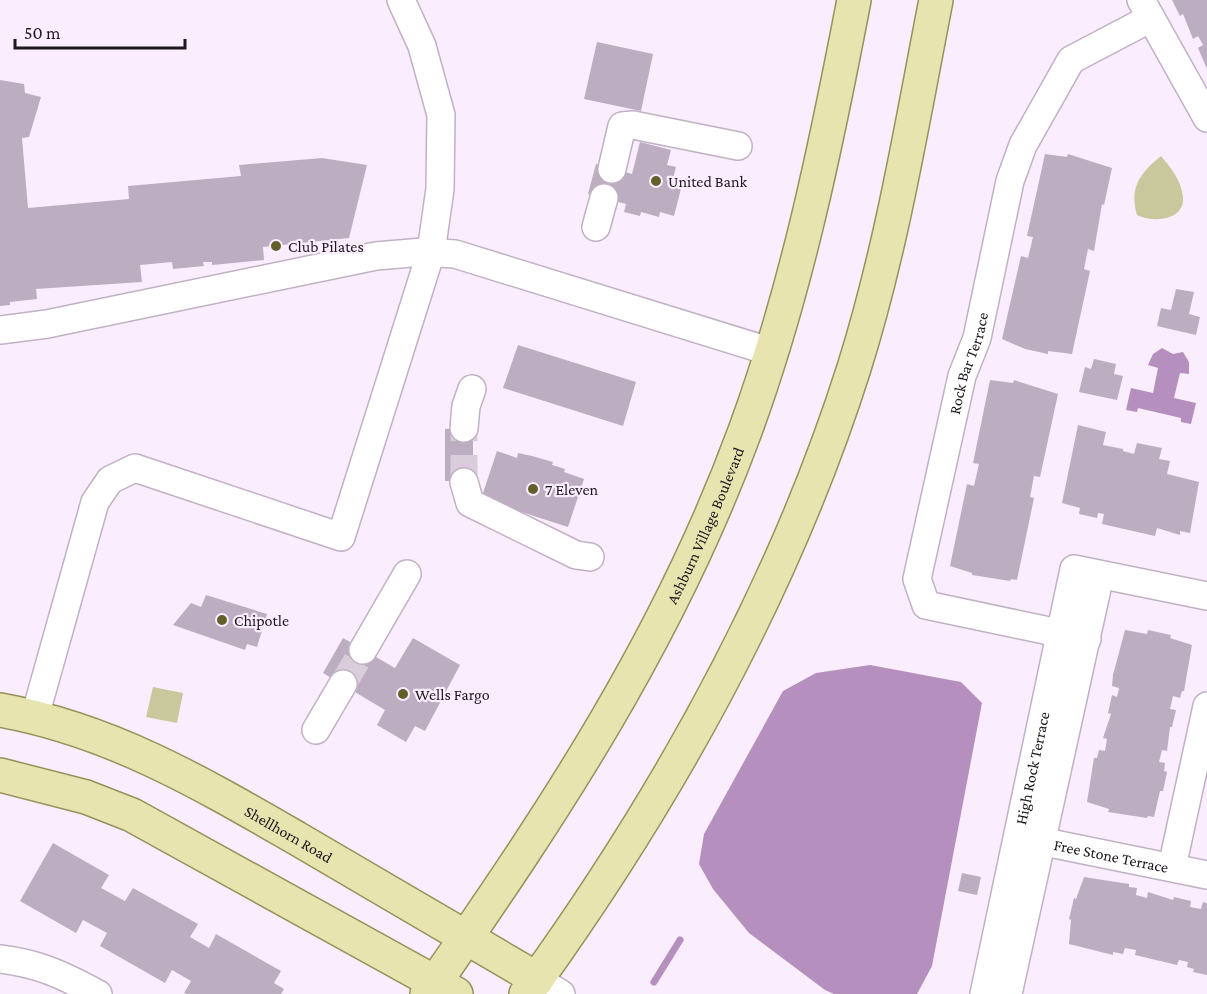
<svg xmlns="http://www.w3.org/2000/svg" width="1207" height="994" viewBox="0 0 1207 994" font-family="'Crimson Pro',serif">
  <rect width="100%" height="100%" fill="#faedfd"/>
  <path fill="#c9c79c" d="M1161,156C1171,168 1181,180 1183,197C1185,221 1152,223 1137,215C1129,188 1140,173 1161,156Z
    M153,687L183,693L177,723L146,717Z"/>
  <path fill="#b590bf" d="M1162,348L1173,354L1183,352L1189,362V374L1180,373L1174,398L1196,403L1191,424L1181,422V418L1138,408L1137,412L1126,410L1131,388L1153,393L1158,368L1148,365L1153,354Z
    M870,665L961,682L982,703L932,966L917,994H834L825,990L749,933L713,889L699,864L704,834L783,691L816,673Z"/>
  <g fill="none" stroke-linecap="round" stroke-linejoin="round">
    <path stroke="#b590bf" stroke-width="7" d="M654,982L680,940"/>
  </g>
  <path fill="#bdadc1" d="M1172,0H1207V69L1198,48L1203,45L1198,36L1193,39L1183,14L1180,16Z
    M597,42L653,54L641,111L584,99Z
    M0,80L24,84L25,93L41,97L29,137L22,138L28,208L129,199L128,186L241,176L239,165L322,158L367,165L349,238L263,247L264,260L212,265V262H203L204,266L173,269L172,262L140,265L142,282L36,289L37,299L10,302V305L0,306Z
    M640,142L671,150L667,165L676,167L672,182L682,185L674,216L660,212L659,217L641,212L640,216L624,212L626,204L588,194L596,164L632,174Z
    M1045,154L1067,157L1068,154L1112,168L1104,205L1102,204L1094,251L1088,249L1084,269L1090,271L1072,354L1048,351V354L1025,349L1002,339L1021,256L1028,258L1033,237L1027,236Z
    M1176,289L1194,292L1189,314L1200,317L1196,335L1157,326L1161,308L1171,310Z
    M518,345L636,382L623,426L503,388Z
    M1094,359L1116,364L1114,374L1123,376L1117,400L1079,392L1085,367L1091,369Z
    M990,380L1013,383L1014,380L1058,394L1040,477L1034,476L1030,497L1034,498L1017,580L1011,579L1010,581L972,575V573L950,566L967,484L974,486L979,464L973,463Z
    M1078,425L1106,432L1103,445L1123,449V451L1134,454L1137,443L1162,448L1159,459L1170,461L1167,474L1199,482L1190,533L1180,531V535L1157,528L1155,536L1102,524L1104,514L1098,513L1097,518L1079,514L1080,508L1062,503Z
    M473,428V481H445V429Z
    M497,451L517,458L518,453L532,456L553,462L552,465L565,469L564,472L584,479L568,527L481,499Z
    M206,595L267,614L257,647L247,644L245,650L173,625L191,603L201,607Z
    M1125,630L1147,634L1148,630L1171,635L1170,638L1192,645L1184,691H1182L1180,698L1173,696L1170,709L1176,710L1172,727H1170L1167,751L1162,750L1159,762L1165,763L1164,771L1167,772L1163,791H1160L1154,817L1148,816L1147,818L1108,812L1109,809L1087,802L1094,758H1097L1099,750L1105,751L1107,739L1103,738L1111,714L1108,713L1112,695L1117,697L1119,688L1112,686L1113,675Z
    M343,638L395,668L413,638L460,665L425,731L415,726L406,742L377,725L385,710L323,673Z
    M53,843L109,875L101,888L125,901L133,888L198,924L190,937L209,948L216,934L281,971L274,983L284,989L281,994H187L184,993L191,981L172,970L165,983L100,946L107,933L83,920L76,933L20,901Z
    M962,873L981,877L977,895L958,891Z
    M1084,877L1129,884V887L1137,888L1136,895L1147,898L1148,892L1173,900L1174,897L1191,901L1190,907L1201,909L1203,902L1207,903V975L1193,972L1194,969L1187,967L1188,962L1179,960L1177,965L1135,955L1136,950L1125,948L1123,954L1113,952V955L1069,944L1071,920L1069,919L1074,898L1076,899Z"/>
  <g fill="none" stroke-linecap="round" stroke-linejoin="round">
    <path stroke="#d9cddc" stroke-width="27" stroke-dasharray="27 14" stroke-linecap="butt" d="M464,482V428
      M343,684L363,650"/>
    <g stroke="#c0b1c4" stroke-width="30">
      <g id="minor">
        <path d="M1141,0L1207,118"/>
        <path d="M612,169L622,126L633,125L738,146"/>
        <path d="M596,227L604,198"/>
        <path d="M0,330L47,324L376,256L423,252L455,254L772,352"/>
        <path d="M464,428L466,406L472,389"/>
        <path d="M464,482L470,503L576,555L590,557"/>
        <path id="s1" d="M1087,639L926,605L917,579L962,376L977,338L1010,181L1023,145L1071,60L1151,18"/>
        <path d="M363,650L407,574"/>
        <path d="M35,716L95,502L110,480L135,468L341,537L431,252L440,189L441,115L422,46L401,0"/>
        <path d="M316,730L343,684"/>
        <path id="s2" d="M1025,838L1207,875"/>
        <path d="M1172,867L1207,706"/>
        <path d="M0,959C40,964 63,975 98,994"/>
        <path d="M537,979L561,994"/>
        <path id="s3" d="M984,994L1074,569L1207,596"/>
        <path d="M1008,994L1100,575"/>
      </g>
    </g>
    <g stroke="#97915b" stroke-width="36">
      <g id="major">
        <path id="s4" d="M0,710C111,730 201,783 298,839C378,885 457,933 537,979"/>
        <path d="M0,775L86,797L132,815L456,994"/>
        <path id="s5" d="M427,994C553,813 668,641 745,431C796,292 826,146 854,0"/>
        <path d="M526,994C665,802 782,595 854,368C892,247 912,123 936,0"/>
      </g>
    </g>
    <use href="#minor" stroke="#fff" stroke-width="27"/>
    <use href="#major" stroke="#e8e4b0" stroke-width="33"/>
  </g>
  <g fill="#635f2b" stroke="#faedfd" stroke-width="2">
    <circle cx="656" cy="181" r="6"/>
    <circle cx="276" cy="246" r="6"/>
    <circle cx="533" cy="489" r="6"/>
    <circle cx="222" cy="620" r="6"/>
    <circle cx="403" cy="694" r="6"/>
  </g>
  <g text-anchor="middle" stroke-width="4.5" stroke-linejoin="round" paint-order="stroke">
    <g font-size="16" fill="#1d171e" stroke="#faedfd" text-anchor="start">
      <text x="668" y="187">United Bank</text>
      <text x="288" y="252">Club Pilates</text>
      <text x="545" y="495">7 Eleven</text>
      <text x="234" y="626">Chipotle</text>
      <text x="415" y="700">Wells Fargo</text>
    </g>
    <g font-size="16" fill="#1d171e" stroke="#faedfd">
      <text dy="6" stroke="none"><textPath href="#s1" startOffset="414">Rock Bar Terrace</textPath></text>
      <text dy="6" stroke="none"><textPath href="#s5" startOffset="546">Ashburn Village Boulevard</textPath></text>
      <text dy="6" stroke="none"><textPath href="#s3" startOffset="231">High Rock Terrace</textPath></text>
      <text dy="6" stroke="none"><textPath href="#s4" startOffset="316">Shellhorn Road</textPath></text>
      <text dy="6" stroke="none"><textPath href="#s2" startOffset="88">Free Stone Terrace</textPath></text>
    </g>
  </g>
  <path d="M15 39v9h170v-9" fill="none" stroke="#1d171e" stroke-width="3"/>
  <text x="24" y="39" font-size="18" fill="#1d171e" stroke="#faedfd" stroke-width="4.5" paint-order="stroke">50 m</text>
</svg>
